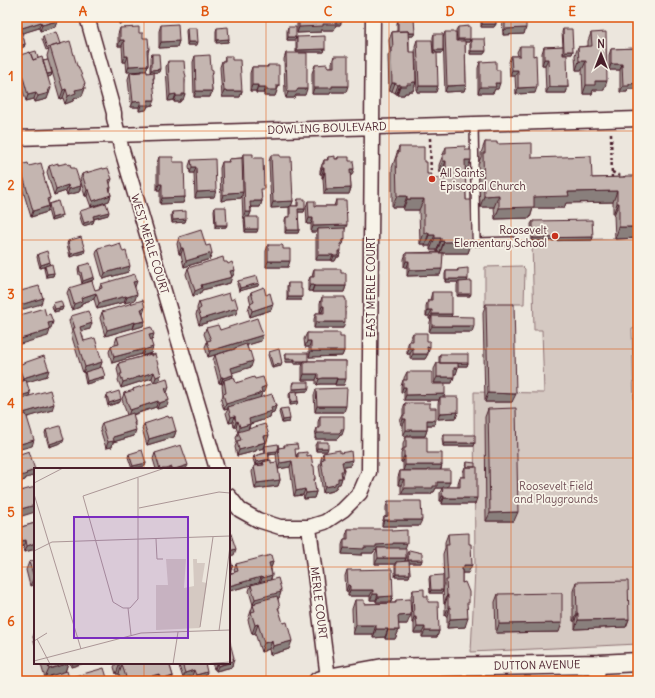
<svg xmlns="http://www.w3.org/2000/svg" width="655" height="698" viewBox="0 0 655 698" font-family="Delius,sans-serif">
  <rect width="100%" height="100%" fill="#ece6dd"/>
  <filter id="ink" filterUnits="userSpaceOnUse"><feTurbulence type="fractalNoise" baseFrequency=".025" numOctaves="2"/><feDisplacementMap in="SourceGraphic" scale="8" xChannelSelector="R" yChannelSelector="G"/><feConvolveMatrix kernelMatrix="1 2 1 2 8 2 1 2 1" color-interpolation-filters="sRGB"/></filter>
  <g filter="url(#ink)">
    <path fill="#d5c9c2" stroke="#907476" d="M638,238V328L632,329L634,408H638V644L471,652L475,569L474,392L544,393L542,330H534L532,241Z
      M522,266L525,269L524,304H513L485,312V267Z"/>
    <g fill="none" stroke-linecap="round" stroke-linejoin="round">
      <g stroke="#4a1f2b" stroke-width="10">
        <path id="service" d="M474,124L476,242L512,241"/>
      </g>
      <g stroke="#4a1f2b" stroke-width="17">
        <path id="minor" d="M87,17L114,113V118L121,147L217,469
          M17,138L638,119
          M229,496L240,510L258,520L280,527H309L325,522L343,510L360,493L369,472L373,17
          M309,527L328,678
          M596,681L599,664"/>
      </g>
      <g stroke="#4a1f2b" stroke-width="21">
        <path id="tertiary" d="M318,681L328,678L383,668L599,664L638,662"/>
      </g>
      <path stroke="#4a1f2b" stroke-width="2.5" stroke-dasharray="3 3" stroke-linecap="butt" d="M611,133L612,180
        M430,138L431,177
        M612,172L625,178V179"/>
      <use href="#service" stroke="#f7f3e8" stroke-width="7"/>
      <use href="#minor" stroke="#f7f3e8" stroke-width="14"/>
      <use href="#tertiary" stroke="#f7f3e8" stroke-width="18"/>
    </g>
    <path fill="#a99c97" stroke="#4a1f2b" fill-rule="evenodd" d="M17,17H56L57,21L55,27L40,31L39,28L22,33L25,44L24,47L17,25Z
      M111,17H142L119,24L118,19L113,21Z
      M299,17H343V19L340,25H336L334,30H321V32L297,33V24Z
      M481,17H495L496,24L494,27H481Z
      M504,17H526L524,34L503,35L502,21Z
      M398,20L415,33L413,36H409V52L416,82L413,91H409L408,93H405L404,95H397V93H395L392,91H389L388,56L390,52L389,40L392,32L397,31V23Z
      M161,25L179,41L177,47L159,48V31Z
      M288,27L295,40H287V30Z
      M458,27L469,42H465L466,85L464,91L445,92L443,38L445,32L456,41H457L456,30Z
      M120,28L139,33L143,38L149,49L148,53V65L146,71L147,73H150V66L151,63V57L152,54L159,72H154V78L153,81V105L148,106L146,110L139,111V107H131L128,79L130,73L141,72V71H146L127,72L126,62H123L122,46H118V34Z
      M187,28L197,45H187L186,31Z
      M217,28L229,39L228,42L216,43V31Z
      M563,29L573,51L572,54H563L568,87L566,93H546L545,65H542V53L544,47L563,46L562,32Z
      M591,33L604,90H593L592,94H583L582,70H576L575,55L578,47L588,46V41Z
      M434,34L442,53H433V37Z
      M43,36L59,44L77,66L84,85L85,88L82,96L74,99L73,101L65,104L63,98L60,99L51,68L52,73L51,76L48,77L49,94L48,95L47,99L35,102L34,99L26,101L17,70V56L38,58L43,61L48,60L47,56L49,49L46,50L42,39Z
      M297,37L325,49L324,52H296V40Z
      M471,39L486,51L484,54H470V42Z
      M417,40L433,53L436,92H417L415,46Z
      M520,46L535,93L516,94L515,76H510L509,62L511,56H518L517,52Z
      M638,48V89H628L627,92H620V70H609V55L611,49Z
      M286,53L305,95H296L294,98H286L285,95L284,59Z
      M195,56L211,78L212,91L210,97H194L193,62Z
      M225,56L232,60L242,91L240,97H222L220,67L222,61H224Z
      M334,56L346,92H331L330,94H312V73L315,65L327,67H332V62Z
      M168,61L185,80L183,100H181L180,102H174V100L168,101L166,67Z
      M480,62L496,70L498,89H495L493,93H478V68Z
      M268,65L279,85L275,96H264V93H256V91H250V73L252,67H267Z
      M485,142L497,144L532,158L592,178L624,177L625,176L637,187H638V238L615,239L614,215H613V202L566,203L564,208H533L530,218L495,219L494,207H480L478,164L481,157V153Z
      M399,147L424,162L427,174L431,178H442V172H439V165L446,147L466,172H465L466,200L472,241L468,253H443L440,275L407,276V267H404V259L406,253L440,252H437V250H430V246H425V244H420L419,210H403V207H392V168Z
      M243,154L253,158L261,194L262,201L260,207H252V208H251V212L249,217L257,232H245L244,220L245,218H243L242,195L241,198L227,199L226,200L221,201L220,168L222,162H228L229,159L242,158Z
      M271,155L280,157L293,201L291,206H297V202L298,199L305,209L304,212H298L299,230L298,233H285V220L286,217H289V207L271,208L269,161Z
      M159,157L173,162L185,197L183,203L160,204V190H157V163Z
      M328,157L335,159H337L338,157L349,161L352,175H350L351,188L349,194H324L323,178H322V174H320V170L324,160H327Z
      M191,160L214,197L195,198L194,173H190L189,166Z
      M20,165L29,166L44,174L43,176L50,198L48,202L49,204L62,215L61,218L51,221L48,210L47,212L31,217L17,171Z
      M58,165H68L71,168L81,186L79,192L67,195L66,191L54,195L47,172L49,166Z
      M103,169L112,179L110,184L111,188L110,192L111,195L109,201L91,207L87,196H85L80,179L82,174Z
      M336,200L345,228L343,244L341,246L339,257H337L335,261H332L331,260H316V235L317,232H311V224H307L306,207L308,201L315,206H334Z
      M215,207L226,227L215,228L214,210Z
      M80,211L108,215L94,219V220L93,223L83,226L79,214Z
      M172,212L186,219L185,222L172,223L171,215Z
      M533,221L593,237L592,240L532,241L531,224Z
      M179,237L212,253L210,259L184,267L181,254H179L177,244Z
      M68,241L84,253L70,257L67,244Z
      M268,245L283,249L288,267H266V251Z
      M98,248L128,272L103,279L96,254Z
      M38,254L49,265L54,273L53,276L46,277L44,269L45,266L40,268L37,257Z
      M224,262L233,276H231L230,283L202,290L200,294L193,296L186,274L188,268Z
      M79,266L94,277L93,280L82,284L80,275H79L78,269Z
      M314,269L341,273L346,286L344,292H312V291H308V282L310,277H312Z
      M458,269L467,282L470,296H457V285L458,282H445V274L446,271H457Z
      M238,281L258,286L239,291L237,284Z
      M288,283L301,300H287V286Z
      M101,284L135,287V300L125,303L124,302L97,309L94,299L82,303L80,307L72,310L67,293L69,288L95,290L99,289Z
      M251,292L266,295L271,310L250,317L248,310L250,304H251L249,297Z
      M432,292L452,314L451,316L472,332H429L430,322L431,319H429V316H426V306L428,300H430Z
      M322,297L345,312L343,328H314V319L316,313H322V312H320V303Z
      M199,302L236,314L199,325L196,315L197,311V308Z
      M53,303L63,307L62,310L54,312L52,306Z
      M486,304L512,402H485L483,312Z
      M102,312L143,314L145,321L143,326L133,329V328L105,336L100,318Z
      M71,316L90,329L81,331L84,341L102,362L100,367L104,379L86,384L84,375L85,372L83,373L71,334L72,332L69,321Z
      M206,328L220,330L261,341L247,345L251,367L232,372L233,375L232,378L236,383L255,379L264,392L262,393L260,397L276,406L274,412L271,413L270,417L264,419L263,420L250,424L249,429L267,441L264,448L256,450V451L237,456L235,447L237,441L236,438L238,433L236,427H234L233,422L229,423L226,413L228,409L224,410L221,400L223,395L222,386L223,383L221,384V383H219L213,360L215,355L208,357L205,347L207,342L204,334Z
      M307,333L340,337L344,351L342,356L309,357V347H305L304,339Z
      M413,333L428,353L425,359H410V354H407V347L409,341H410V339Z
      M117,337L152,340H151V353L142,356V354L112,363L109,352L111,346L115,345V343Z
      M269,352L281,366L272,368L268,355Z
      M286,353L308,361H346L344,385H335V384H320L317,385L316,384V380H302V367L303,364H294V362H285V356Z
      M151,354L161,375L159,381L154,383L152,378L121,388L118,380L119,377L117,369L119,363Z
      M440,354L468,363L467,366H458L456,374H454L452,383H434V369L437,363H439V357Z
      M18,365L47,376L26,382L30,393L29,396L52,410L27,417L32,446L20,416L17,406L18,402H17V383L20,382L17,372V369Z
      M407,372L432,384L444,397L458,412L456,418L438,419V403L439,400H404V392L401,393V386L403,380H404V378Z
      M293,382L308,391L297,392V404L290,405L289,395L290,392L292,391V385Z
      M133,389L167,393V406L157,409L156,407L133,415L135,422V425L134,436L113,442L112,447L106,448L100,429L102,423L127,415L122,399L124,393L133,391Z
      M316,389L344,412H315L314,395Z
      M107,395L120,402L108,406L106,398Z
      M405,403L430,408L434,425H427V430L425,436H403V425H401L400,421L403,415V409Z
      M280,409L289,422L282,423L279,412Z
      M488,409L514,521H486L485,417Z
      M320,416L342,435H340L339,437L337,439H315V434L317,428H318V422Z
      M169,418L176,431L174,437L147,445L142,429L144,424Z
      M46,430L63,442L49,447L45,433Z
      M444,435L474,446H443L442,438Z
      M406,437L427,453L442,465L441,470L448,487H458V483L460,477H463V472L465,467H466L467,462L475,504H442V501H440V493L442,488H436L434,492H432L431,494H401V485H398V477L400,471H427H403V462H401V454L403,448V443Z
      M317,442L327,451H316L315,445Z
      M284,445L296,454V457L298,453L307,456L313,466L315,479L314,482L316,492L314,498L304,499L303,495L294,496L290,467L278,469L280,480L278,486L255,489L252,472L254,466L262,465L263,463L255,465L253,459L254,456L265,453L264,449L265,446L279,448H284ZM276,454L277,462L271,463L269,461V455Z
      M155,453L186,469H156L153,459Z
      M323,453H340L350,466L343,467L344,471L340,484H338L336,488L334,489L333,491L323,493L319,466L321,461V459Z
      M129,454L146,463L145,466L132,469L128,457Z
      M17,455L35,470L33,476L26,478L25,480L19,482Z
      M388,501L419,526H382V523L384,517H386V507Z
      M35,523V549L25,552L23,546L20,547L17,538V531L18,528Z
      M348,529L392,531L405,548L406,558L405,561H407V553L409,550L422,560L421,563H409L410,574L409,577H395V564H375V554L377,550L374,551L373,553H362V555L342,554V545L344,539H346V535Z
      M448,534L468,573H462V583L467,607L465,627L447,628V616H445V604H444L443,589L444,585L443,554L445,548V542Z
      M229,558L232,570H230L231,573L235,572L234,570L236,564L273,562L271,568L272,575L271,580L281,591L279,598L278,599L279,611L289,649L270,655L269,649L261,652L255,633L252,634L248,620L253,605L249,591L251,585L229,591Z
      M35,560V585L30,586L26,570L29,562Z
      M347,570L393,596L391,602H376V600H370V596H348V591H346L345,576Z
      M430,576L443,590L442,593H430L429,579Z
      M576,582L629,619L626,627L575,629V621H573V591Z
      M413,590L424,596L428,602L439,631L437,637H422V633H414V623H412L411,596Z
      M498,594L559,632L496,633L495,602Z
      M355,600L364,604L395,603L396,600L407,624H398L399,630L395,639H385V637L373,638V634H353L352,609Z
      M35,632V644L33,637Z
      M233,660L232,667L216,671L215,669H214L212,663H229Z
      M42,663H68L65,672L69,678L108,681H48L50,677L45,678L41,665Z
      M70,663H84L71,667Z
      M116,663H169L173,676L172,681H122L119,674H116L114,667Z
      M178,663H205V678L194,681L192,676L183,678Z"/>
    <path fill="#897f7b" stroke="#4a1f2b" d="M114,17H118V19L113,21Z
      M124,17H142L119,24L121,18Z
      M336,19H343L340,25H336L334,30H321V32L297,33L299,27L323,24Z
      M57,21L55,27L40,31L42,25Z
      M41,22L39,28L20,34L22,28Z
      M482,24H496L494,27H481Z
      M526,28L524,34L503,35L505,29Z
      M415,33L413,36L397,37L399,34Z
      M288,37H296L295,40H287Z
      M229,39L228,42L216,43L217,40Z
      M458,39H470L469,42H457Z
      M120,40H124L122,46H118Z
      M179,41L177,47L159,48L161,42Z
      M188,42H198L197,45H187Z
      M25,44L24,47L17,49V47Z
      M325,49L324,52H296L297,50Z
      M434,50H443L442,53H433Z
      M471,51H486L484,54H470Z
      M564,51H573L572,54H563Z
      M125,56H128L126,62H123Z
      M544,59H548L545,65H542Z
      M579,61H586L582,70H576Z
      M611,64H622L620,70H609Z
      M148,65L146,71L127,72L129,66Z
      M160,69L159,72L150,73L151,70Z
      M512,70H518L515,76H510Z
      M52,73L51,76L44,78L45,75Z
      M595,81H607L604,90H593L592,94H583L586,85Z
      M413,82H416L413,91H409L408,93H405L404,95H397L400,86Z
      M85,83L83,88H85L82,96L74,99L73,101L65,104L68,96Z
      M392,83H395L392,91H389Z
      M495,83H500L498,89H495L493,93H478L480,87Z
      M638,83V89H628L627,92H620L623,86L629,84Z
      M400,84L397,93H395L398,85Z
      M252,85H258L256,91H250Z
      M277,85H279L275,96H264L266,90Z
      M466,85L464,91L445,92L447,86Z
      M332,86H348L346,92H331L330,94H312L314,88Z
      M419,86H438L436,92H417Z
      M258,87H266L264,93H256Z
      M537,87L535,93L516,94L518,88Z
      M549,87H568L566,93H546Z
      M51,88L47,99L35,102L38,96L48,89Z
      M66,89L63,98L60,99L63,90Z
      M298,89H307L305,95H296L294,98H286L288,92Z
      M196,91H212L210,97H194Z
      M224,91H242L240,97H222Z
      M36,93L34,99L26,101L28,95Z
      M176,94L174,100L168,101L170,95Z
      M182,94H185L183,100H181L180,102H174L176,96Z
      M148,100H155L153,105L148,106L146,110L139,111L141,105Z
      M141,101L139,107H131L133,102Z
      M465,160H471L466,172H461Z
      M443,161H446L442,172H439Z
      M192,167H196L194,173H190Z
      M322,168H324L322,174H320Z
      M350,169H354L352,175H348Z
      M324,172H325L323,178H322Z
      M159,184H162L160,190H157Z
      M68,185L66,191L54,195L56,189Z
      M81,186L79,192L67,195L69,189Z
      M351,188L349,194H324L326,189Z
      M21,189L19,195H17V190Z
      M87,190H89L87,196H85Z
      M216,191L214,197L195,198L197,192Z
      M617,191L613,202L566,203L564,208H533L530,218L495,219L499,208L534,197L568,192Z
      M243,192L241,198L227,199L226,200L221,201L223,195L228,193Z
      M111,195L109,201L91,207L93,201Z
      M499,195L494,207H480L484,196Z
      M397,196H407L403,207H392Z
      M185,197L183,203L160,204L162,198Z
      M407,199H424L419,210H403Z
      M254,201H262L260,207H252V208H248L250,202Z
      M293,201L291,207L290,206L289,207L271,208L273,202Z
      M617,203H619L614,215H613Z
      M49,206L47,212L31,217L33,211Z
      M298,209H305L304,212H297Z
      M109,212L108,215L92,219L93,216Z
      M245,212H251L249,217L243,218Z
      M62,215L61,218L51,221L52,218Z
      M309,218H313L311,224H307Z
      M186,219L185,222L172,223L173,220Z
      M94,220L93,223L83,226L84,223Z
      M216,225H227L226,227L215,228Z
      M347,225L344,231L318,229L317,232H311L313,226Z
      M619,227H638V238L615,239Z
      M246,229H258L257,232H245Z
      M286,230H299L298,233H285Z
      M424,233H429L425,244H420Z
      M429,235H435L430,246H425Z
      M593,237L592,240L532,241L533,238Z
      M345,238L343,244L339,249L341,243Z
      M435,238H441L437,250H430Z
      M441,241H444L440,252H437Z
      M472,241L468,253H440L444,242Z
      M181,248H183L181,254H179Z
      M85,250L84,253L70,257L71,254Z
      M338,251H341L339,257H337L335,261H332L334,256Z
      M212,253L210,259L184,267L186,261Z
      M318,255H333L331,260H316Z
      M268,261H290L288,267H266Z
      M406,261H409L407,267H404Z
      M50,262L49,265L40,268L41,265Z
      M130,266L128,272L103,279L105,273Z
      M442,269L440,275L407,276L409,270Z
      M235,270L233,276L228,277L230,271Z
      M54,273L53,276L46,277L47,274Z
      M94,277L93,280L82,284L83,281Z
      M232,277L230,283L202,290L200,294L193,296L195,291L201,285Z
      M446,279H468L467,282H445Z
      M137,281L135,287L131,288L133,282Z
      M259,283L258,286L239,291L240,288Z
      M310,285H314L312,291H308Z
      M314,286H346L344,292H312Z
      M96,293L94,299L82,303L80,307L72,310L74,304L81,298Z
      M137,294L135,300L125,303L127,297Z
      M459,294H471L470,296H457Z
      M126,296L124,302L97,309L99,303Z
      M288,297H302L301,300H287Z
      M43,298L41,304L17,311V306Z
      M273,304L271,310L250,317L252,311Z
      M322,306H324L322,312H320Z
      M63,307L62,310L54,312L55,309Z
      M145,308L143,314L141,309Z
      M238,308L236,314L199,325L201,319Z
      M428,310H432L429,316H426Z
      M432,314H452L450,320L432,316L431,319H429Z
      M145,321L143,326L133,329L135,323Z
      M53,322L51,328L46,329L48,323Z
      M135,322L133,328L105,336L107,330Z
      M316,322H345L343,328H314Z
      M92,323L90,329L78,332L80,327Z
      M432,326H474L472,332H429Z
      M50,330L48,336L17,345V340Z
      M154,334L152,340L147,341L149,335Z
      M263,335L261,341L235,349V348L234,349L208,357L210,351Z
      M307,341H311L309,347H305Z
      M153,347L151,353L142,356L144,350Z
      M427,347H430L428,353H425Z
      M409,348H413L410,354H407Z
      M144,349L142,354L112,363L114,357Z
      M311,351H344L342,356L309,357Z
      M413,354H428L425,359H410Z
      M286,359H295L294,362H285Z
      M253,361L251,367L229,374L231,368Z
      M295,361H304L303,364H294Z
      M102,362L100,368L83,373L85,367Z
      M282,363L281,366L272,368L273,366Z
      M468,363L467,366H439L440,364Z
      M454,368H458L456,374H452Z
      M49,370L47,376L21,384L23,378Z
      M154,372L152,378L121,388L123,382Z
      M304,374H318L316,380H302Z
      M161,375L159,381L154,383L156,377Z
      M233,375L231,381L224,380L223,383L221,384L223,378Z
      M105,376L104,379L86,384L87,381Z
      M221,377H223L221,383H219Z
      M437,377H454L452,383H434Z
      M323,378H337L335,384H320L317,385L319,379Z
      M337,379H346L344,385H335Z
      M266,386L264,392L262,393L260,398L228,407V409L224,410L226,404L261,388Z
      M169,387L167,393L163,394L165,388Z
      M403,387H406L404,392L401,393Z
      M309,388L308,391L292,392L293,389Z
      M30,393L28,399H19L18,402H17V397Z
      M488,393L516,394L512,402H485Z
      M445,394L443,400L440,397L439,400H404L406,395Z
      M121,399L120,402L108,406L109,403Z
      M169,400L167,406L157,409L159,403Z
      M158,401L156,407L128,416L130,410Z
      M298,401L297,404L290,405L291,402Z
      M54,404L52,410L21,419L23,413Z
      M276,406L274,412L271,413L270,417L264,419L263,420L247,425L249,419L265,413L271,408Z
      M317,406H346L344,412H315Z
      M458,412L456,418L438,419L440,413Z
      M235,416L233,422L229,423L231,417Z
      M290,419L289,422L282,423L283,420Z
      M403,419H406L403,425H401Z
      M427,420H436L434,425H425Z
      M238,421L236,427H234L236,422Z
      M250,424L248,430L238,433L240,427Z
      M341,429H344L342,435H340L339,437L337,439H315L317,433Z
      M136,430L134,436L113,442L112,447L106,448L108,442L113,437Z
      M406,430H427L425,436H403Z
      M176,431L174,437L147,445L149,439Z
      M269,435L267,441L262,442L264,436Z
      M64,439L63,442L49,447L50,444Z
      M34,440L32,446L17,450V445Z
      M266,442L264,448L256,450V451L237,456L239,450Z
      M444,443H475L474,446H443Z
      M317,448H328L327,451H316Z
      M277,451L276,454L267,455L268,452Z
      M404,456H405L403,462H401Z
      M269,459L268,462H263V463L255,465L256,462Z
      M352,460L350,466L340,468L342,462Z
      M292,461L290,467L278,469L280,463Z
      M146,463L145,466L132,469L133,466Z
      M188,465L186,469H175Z
      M405,465H442L440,471H403Z
      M35,470L33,476L26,478L25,480L19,482L21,476L26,473Z
      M21,475L19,481H17V476Z
      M338,478H342L340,484H338L336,488L334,489L333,491L323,493L325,487Z
      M400,479H404L401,485H398Z
      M280,480L278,486L255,489L257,483Z
      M437,482H450L447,488H436L434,492H432L431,494H401L404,488L433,486Z
      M305,489L303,495L294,496L296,491Z
      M316,492L314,498L304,499L306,493Z
      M442,496H444L442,501H440Z
      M444,498H477L475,504H442Z
      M35,505V512L19,517L18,519L17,520V512L21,509Z
      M518,512L514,521H486L490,513Z
      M384,520H422L419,526H382Z
      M26,540L23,546L20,547L22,541Z
      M35,543V549L25,552L27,546Z
      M393,543H407L405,549L377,548V550L374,551L373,553H362V555L342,554L344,548L364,547L376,545Z
      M236,549L234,555L229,556V551Z
      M378,558H406L404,563L396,562L395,564H375Z
      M408,560H422L421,563H407Z
      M273,562L271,568L267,569L269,563Z
      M464,565H472L468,573H462V568Z
      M396,574H410L409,577H395Z
      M272,575L270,581L260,584L262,578Z
      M34,577H35V585L30,586Z
      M261,577L259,583L229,591V586Z
      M348,585H350L348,591H346Z
      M281,589L280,593L281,592L279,598L256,604V602L255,605H253L255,599Z
      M350,590H373L370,596H348Z
      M431,590H443L442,593H430Z
      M373,594H378L376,600H370Z
      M447,595H448L445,604H444Z
      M393,596L391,602H376L378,597Z
      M448,607H450L447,616H445Z
      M577,613H578L575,621H573Z
      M411,615L407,624H395L398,616Z
      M414,617H416L414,623H412Z
      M468,618L465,627L447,628L450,619Z
      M629,619L626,627L575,629L578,620Z
      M562,623L559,632L496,633L499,624Z
      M258,624L255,633L252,634L255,625Z
      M356,625H376L373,634H353Z
      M417,627H425L422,633H414Z
      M376,629H388L385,637L373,638Z
      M388,630H399L395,639H385Z
      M425,631H439L437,637H422Z
      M272,641L269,649L261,652L264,643Z
      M292,641L289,649L270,655L273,646Z
      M233,658H234L232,667L216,671L218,666L229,663Z
      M68,663L65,672L45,678L49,669Z
      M73,663H84L71,667Z
      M217,663L215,669H214L216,664Z
      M122,665L119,674H116L119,666Z
      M194,670L192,676L183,678L185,673Z
      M207,672L205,678L194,681L196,675Z
      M159,674L157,681H138V680Z
      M173,676L172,681H161V680Z"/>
    <path fill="#c4b5b0" stroke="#4a1f2b" d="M18,17H56L57,21L42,25L41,22L22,28Z
      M301,17H343V19H336V24H323V26L299,27V18H301Z
      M482,17H495L496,24H482Z
      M505,17H526V28L505,29Z
      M414,19L415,33H409L408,31H398V20Z
      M178,24L179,41L161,42V25Z
      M470,26V39H458V27Z
      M139,27V33H143V38H148L149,49L147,50L148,65L129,66L128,56H125L124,40H120V28Z
      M228,27L229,39L217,40V28Z
      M288,27H296V37H288Z
      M187,28H197L198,42H188Z
      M563,29H572L573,51H564Z
      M408,31L409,52H415L416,82H413L411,84H407V86H400V84L398,85L395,83H392L391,48H393L392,32Z
      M22,32L25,44L17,47V34Z
      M56,32L60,44L47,48L43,36Z
      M445,32H456V41H465L466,85L447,86Z
      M606,32L607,81H595V85H586V61H579L578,47L592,46L591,33Z
      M434,34H443V50H434Z
      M325,36V49L297,50V37Z
      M471,39H485L486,51H471Z
      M417,40H432L433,53H437L438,86H419Z
      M70,41L77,66H78L85,83L84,84L85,88L75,90L76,93L68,96L66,89L63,90L50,47Z
      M520,46H533V56L536,55L537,87L518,88V70H512L511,56H520Z
      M563,46V55H567L568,87H549L548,59H544V47Z
      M638,48V83L629,84V86H623L622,64H611V49Z
      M36,51L38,58L33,60L30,52L29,53Z
      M30,52L33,60L42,57L51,88L48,89L49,93L38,96L36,93L28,95L17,56Z
      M286,53H307V89H298L296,92H288L287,89Z
      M152,54H159L160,69L151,70V63H152Z
      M210,55L211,69L213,70V73L211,75L212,91H196L195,56Z
      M225,56H232V60H240L242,91H224L222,61H225Z
      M334,56H348V86H332V88H314V68H315V65L327,64V67H334Z
      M48,60L52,73L47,74L43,61Z
      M168,61H184L185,73L186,76L185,79V94H182V96H176V94L170,95Z
      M496,61V70H500V83H495L496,87H480V62Z
      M268,65H279V85H277V90H266V87H258V85H252V67H268Z
      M141,71H147V73L154,72V78H153L155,100H148V105H141V101L133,102L130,73L141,72Z
      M17,87L19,93L17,94Z
      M485,142H497V144L532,143V158L591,156L592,178L625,177V176H637V187H638V227H619V203H617V191L568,192L569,196L534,197V207L499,208V195L484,196L483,153H485Z
      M465,146V150H471V160H465L466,200H471L472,241L444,242V241H441V238H435V235H429V233H424V199H407V196H397L396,157H397V153H399V147H424V162H427V174H431V178H446V161H443V154H446V147Z
      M243,154H253V158H263L264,189H261L262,201H254V202H250L251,212H245Z
      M271,155H280V157H291L293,201L273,202Z
      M335,156V159H338V157H349V161H353L354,169H350L351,188L326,189L325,172H324V168H322V164H324V160H328V157Z
      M159,157H173V162H184L185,197L162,198V184H159Z
      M242,158L243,192L228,193V194L223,195L222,162H229V159Z
      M215,159L216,191L197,192L196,167H192L191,160Z
      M28,163L29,166L41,163L44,174H43L50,198L47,199L49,206L33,211L20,165Z
      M58,163V165L67,163L68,165L70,164L71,168H75L81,186L69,189L68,185L56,189L49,166Z
      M103,168V169L108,168L112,179L109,180L111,188H109L111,195L93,201L89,190H87L82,174Z
      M17,176L21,189L17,190Z
      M298,199H305V209H298L299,230H286V217H290V206H298Z
      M336,200H346L347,225L313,226V218H309L308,201H315V206H336Z
      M58,201L62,215L52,218L49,204Z
      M106,203L109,212L93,216L94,220L84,223L80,211Z
      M215,207H226L227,225H216Z
      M186,211V219L173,220L172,212Z
      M245,217H258V229H246Z
      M592,220L593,237L533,238V221Z
      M345,228V238L341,243V251H338V255L337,256H334L333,255H318V229Z
      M201,230L206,246L210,245L212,253L186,261L183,248H181L179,239L180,238L179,237Z
      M81,237L85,250L71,254L68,241Z
      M120,243L123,252L126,251L130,266L105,273L98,248L110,245L111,246Z
      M268,245H282L283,246V249H290V261H268Z
      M47,251L50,262L41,265L38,254Z
      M406,253H443L442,269L409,270V261H406Z
      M223,257L224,262H227L228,264L232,262L235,270L230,271L232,277L201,285L202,288L195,291L188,268Z
      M90,263L94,277L83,281L81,272H80L79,266Z
      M52,264L54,273L47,274L45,266Z
      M468,268V279H446V271H458V269Z
      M314,269H341V273H346V286H314V285H310V277H314Z
      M135,274L137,281L133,282L137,294L127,297L126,296L99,303L96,293L81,298L82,301L74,304L69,288L92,281L95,290L102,288L101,284Z
      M257,276L259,283L240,288L238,281Z
      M471,281V294H459V282Z
      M288,283H301V289H302V297H288Z
      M39,286L43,298L17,306V292Z
      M264,287L266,295L270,293L273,304L252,311L250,304L254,302L251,292Z
      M432,292H452V314H432V310H428V300H432Z
      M229,293L231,300L235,298L238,308L201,319L198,310L201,308L199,302Z
      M322,297H345V299H346V308H345V322H316V313H324V306H322Z
      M143,300L145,308L141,309L145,321L135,323V322L107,330L102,312Z
      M61,301L63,307L55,309L53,303Z
      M486,304H514L516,394L488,393Z
      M44,308L46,315L50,314L53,322L48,323L50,330L17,340V316Z
      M88,311L92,323L80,327L84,341L95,338L102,362L85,367L73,328H75L71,316Z
      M432,316L474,317V326H432Z
      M257,318L263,335L210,351L207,341L211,340L206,328L218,325L220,330Z
      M151,327L154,334L149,335L153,347L144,350V349L114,357L111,346L119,344L117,337Z
      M307,333H340V337H344V351H311V341H307Z
      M413,333H427V341H430V347H427L428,354H413V348H409V341H413Z
      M246,344L249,352L250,351L253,361L231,368L233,375L223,378V377H221L215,355L235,349V348Z
      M279,349L282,363L273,366L269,352Z
      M286,353H308V361H295V359H286Z
      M151,354V356L155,354L161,375L156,377L154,372L123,382L120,374H122L119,363Z
      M440,354H468V363H440Z
      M44,356L49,370L23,378L18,365Z
      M304,361H346V379H337V378H323L319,379L318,378V374H304Z
      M437,363H458V368H454V377H437Z
      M102,367L105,376L87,381L85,372Z
      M407,372H432V384H445V394L406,395V387H403V380H407Z
      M234,377L236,383L254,377L255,379L263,377L266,386L261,388L262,392L259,393V394L226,404L223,394L226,393L224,380Z
      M167,378L169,387L165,388L169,400L159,403L158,401L130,410L124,393L134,390L133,389Z
      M26,380L30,393L17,397V383Z
      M293,382H309V388L293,389Z
      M347,388L346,406H317L316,389Z
      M50,390L54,404L23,413L19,399Z
      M119,391L121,399L109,403L107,395Z
      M297,391L298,401L291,402L290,392Z
      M272,394L276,406L271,408L272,411L265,413V414L249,419L250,424L240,427L238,421L236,422L235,416L231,417L228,407Z
      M440,397H458V412L440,413Z
      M405,403H430V408H436V420H427V430H406V419H403V415H405Z
      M288,408L290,419L283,420L280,409Z
      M516,408L518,512L490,513L488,409Z
      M133,413L135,422L134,423L136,430L113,437L114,441L108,442L102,423Z
      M26,414L34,440L17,445V417Z
      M168,416L169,418L172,417L176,431L149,439L144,424Z
      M320,416H344V429H341V431L339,433H317V428H320Z
      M265,424L269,435L264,436L266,442L258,444V445L239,450L237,441L241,440L238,432Z
      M60,426L64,439L50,444L46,430Z
      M444,435H475V443H444Z
      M406,437H427V453H442V465H405V456H404V448H406Z
      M317,442H328V448H317Z
      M278,444L279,448L277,451L268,452L269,459L256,462L254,456L266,453L265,446Z
      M297,444L298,449H295L296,457H298V453L307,452V456L311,455L313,466H314L315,479H314L316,492L306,493L305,489L296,491L292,461L280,463L278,448L285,447L284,445Z
      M181,445L188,465L175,469H172V467L167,469H160L155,453Z
      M142,450L146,463L133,466L129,454Z
      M340,450V453L351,451L352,460L342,462L344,471H341L342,478H338V482L335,483V485L325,487L321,460L324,459L323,453Z
      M29,451L35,470L26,473L27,474L21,476V475L17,476V455Z
      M271,460V463L277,462L280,480L257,483L254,466L264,465L263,462Z
      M467,462L475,463V467H467Z
      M465,467H477V498H444V496H442L443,487H460V477H465Z
      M428,470H450V482H437V486H433V488H404V479H400V471H428Z
      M35,487V505L21,509L22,511L17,512V492Z
      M388,501H421L422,520H384V517L388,516Z
      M35,523V543L27,546L26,540L22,541L18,528Z
      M229,528L236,549L229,551Z
      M348,529H392V531L407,530V543H393V544L376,545V547H364V549L344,548V539H348Z
      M469,533V544H471L472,565H464V567L462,568V583L465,582L469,592V603H467L468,618L450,619V607H448V595H447L446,580H448L446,545H449L448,534Z
      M377,548H406V558H378Z
      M409,550L422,553V560H408Z
      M271,555L273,562L269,563L272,575L262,578L261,577L229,586V574L238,571L236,564Z
      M229,558H230L233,567L230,568L231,573L229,574Z
      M35,560V577H34L29,562Z
      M409,561L410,574H396V562Z
      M392,569L393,596L378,597V594H373V590H350V585H348L347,570Z
      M443,575V590H431L430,576Z
      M278,578L281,589L280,590L281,592L255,599L251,585Z
      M628,581L629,619L578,620V613H577L576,582Z
      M424,589V596H428V602H438L439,631H425V627H417L416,617H414L413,590Z
      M562,593V623L499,624L498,594Z
      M277,596L280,607L278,608L280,613L283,623L287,622L292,641L273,646L272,641L264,643L258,624L255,625L251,612L255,611L253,605L256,604V602Z
      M410,599L411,615L398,616L399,630H388V629H376V625H356L355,600H364V604L396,603V600Z
      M229,639L234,658H233L234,661L229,662Z
      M47,663H68L49,669Z
      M119,663H169L173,676L161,680L159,674L138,680V681H124L123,678L126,677L122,665L119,666Z
      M182,663H205L207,672L196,675L194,670L185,673Z
      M217,663H227L218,666Z
      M104,668L108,681H51L50,676L67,671L69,678Z"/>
  </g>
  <path fill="none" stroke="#e0560e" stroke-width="1" stroke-opacity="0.55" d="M144,17V469M266,17V681M389,17V681M511,17V681M17,131H638M17,240H638M17,349H638M17,458H638M17,567H35M229,567H638M144,663V681"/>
  <g fill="#c8321e" stroke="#f7f3e8" stroke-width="1.5">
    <circle cx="432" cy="179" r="4"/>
    <circle cx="555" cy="236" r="4"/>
  </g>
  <g text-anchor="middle" stroke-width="3.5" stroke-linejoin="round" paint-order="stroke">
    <g font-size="11" fill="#4a1f2b" stroke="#f7f3e8">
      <text transform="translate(327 128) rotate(-2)" y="4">DOWLING BOULEVARD</text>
      <text transform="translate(150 244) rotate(73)" y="4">WEST MERLE COURT</text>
      <text transform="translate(371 287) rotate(-90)" y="4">EAST MERLE COURT</text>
      <text transform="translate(319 603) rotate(83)" y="4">MERLE COURT</text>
      <text transform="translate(537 665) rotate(-1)" y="4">DUTTON AVENUE</text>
    </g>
    <g font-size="11" fill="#4a1f2b" stroke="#f7f3e8" text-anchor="start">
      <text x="440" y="177">All Saints<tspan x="440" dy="13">Episcopal Church</tspan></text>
      <text x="547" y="234" text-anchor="end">Roosevelt<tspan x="547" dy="13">Elementary School</tspan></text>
    </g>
    <g font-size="11" fill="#6d4a51" stroke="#f7f3e8">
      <text x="556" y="490">Roosevelt Field<tspan x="556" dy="13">and Playgrounds</tspan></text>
    </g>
  </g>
  <g transform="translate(34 468)">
    <rect width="196" height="196" fill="#ece6dd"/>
    <path d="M132,91H152L150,120L160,118L159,91H163V95H171L168,114L173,115L166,160L122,162V117H134Z" fill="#d5c9c2"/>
    <path fill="none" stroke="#ab9696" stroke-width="1" d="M104,10V131L96,140H89L79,134L49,28L131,0M0,15L29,0M0,26L47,181M105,40L185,24L196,25M122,71L123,91H129M0,83L18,74L196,68M94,140L97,167M166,159L179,69M185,163L196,78M3,171L16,196M0,173L13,165M0,193L107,165L196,162M139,196L144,164M168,196L196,194"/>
    <path fill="#7b2cbf" fill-opacity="0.15" stroke="#7b2cbf" stroke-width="2" d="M40,49H154V170H40Z"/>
    <rect width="196" height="196" fill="none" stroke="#4a1f2b" stroke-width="2"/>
  </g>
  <rect width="655" height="698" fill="none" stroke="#f7f3e8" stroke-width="44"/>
  <g transform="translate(601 54)" stroke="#f7f3e8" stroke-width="3" paint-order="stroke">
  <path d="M0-3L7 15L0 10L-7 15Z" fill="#4a1f2b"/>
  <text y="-6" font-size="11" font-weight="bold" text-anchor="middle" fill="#4a1f2b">N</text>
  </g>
  <rect x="22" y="22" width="611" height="654" fill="none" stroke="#e0560e" stroke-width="1.5"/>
  <g font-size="13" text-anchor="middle" font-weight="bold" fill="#e0560e">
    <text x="83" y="16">A</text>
    <text x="205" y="16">B</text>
    <text x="328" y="16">C</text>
    <text x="450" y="16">D</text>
    <text x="572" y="16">E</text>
    <text x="11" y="81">1</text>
    <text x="11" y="190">2</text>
    <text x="11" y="299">3</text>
    <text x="11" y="408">4</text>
    <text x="11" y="517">5</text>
    <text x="11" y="626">6</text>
  </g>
</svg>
